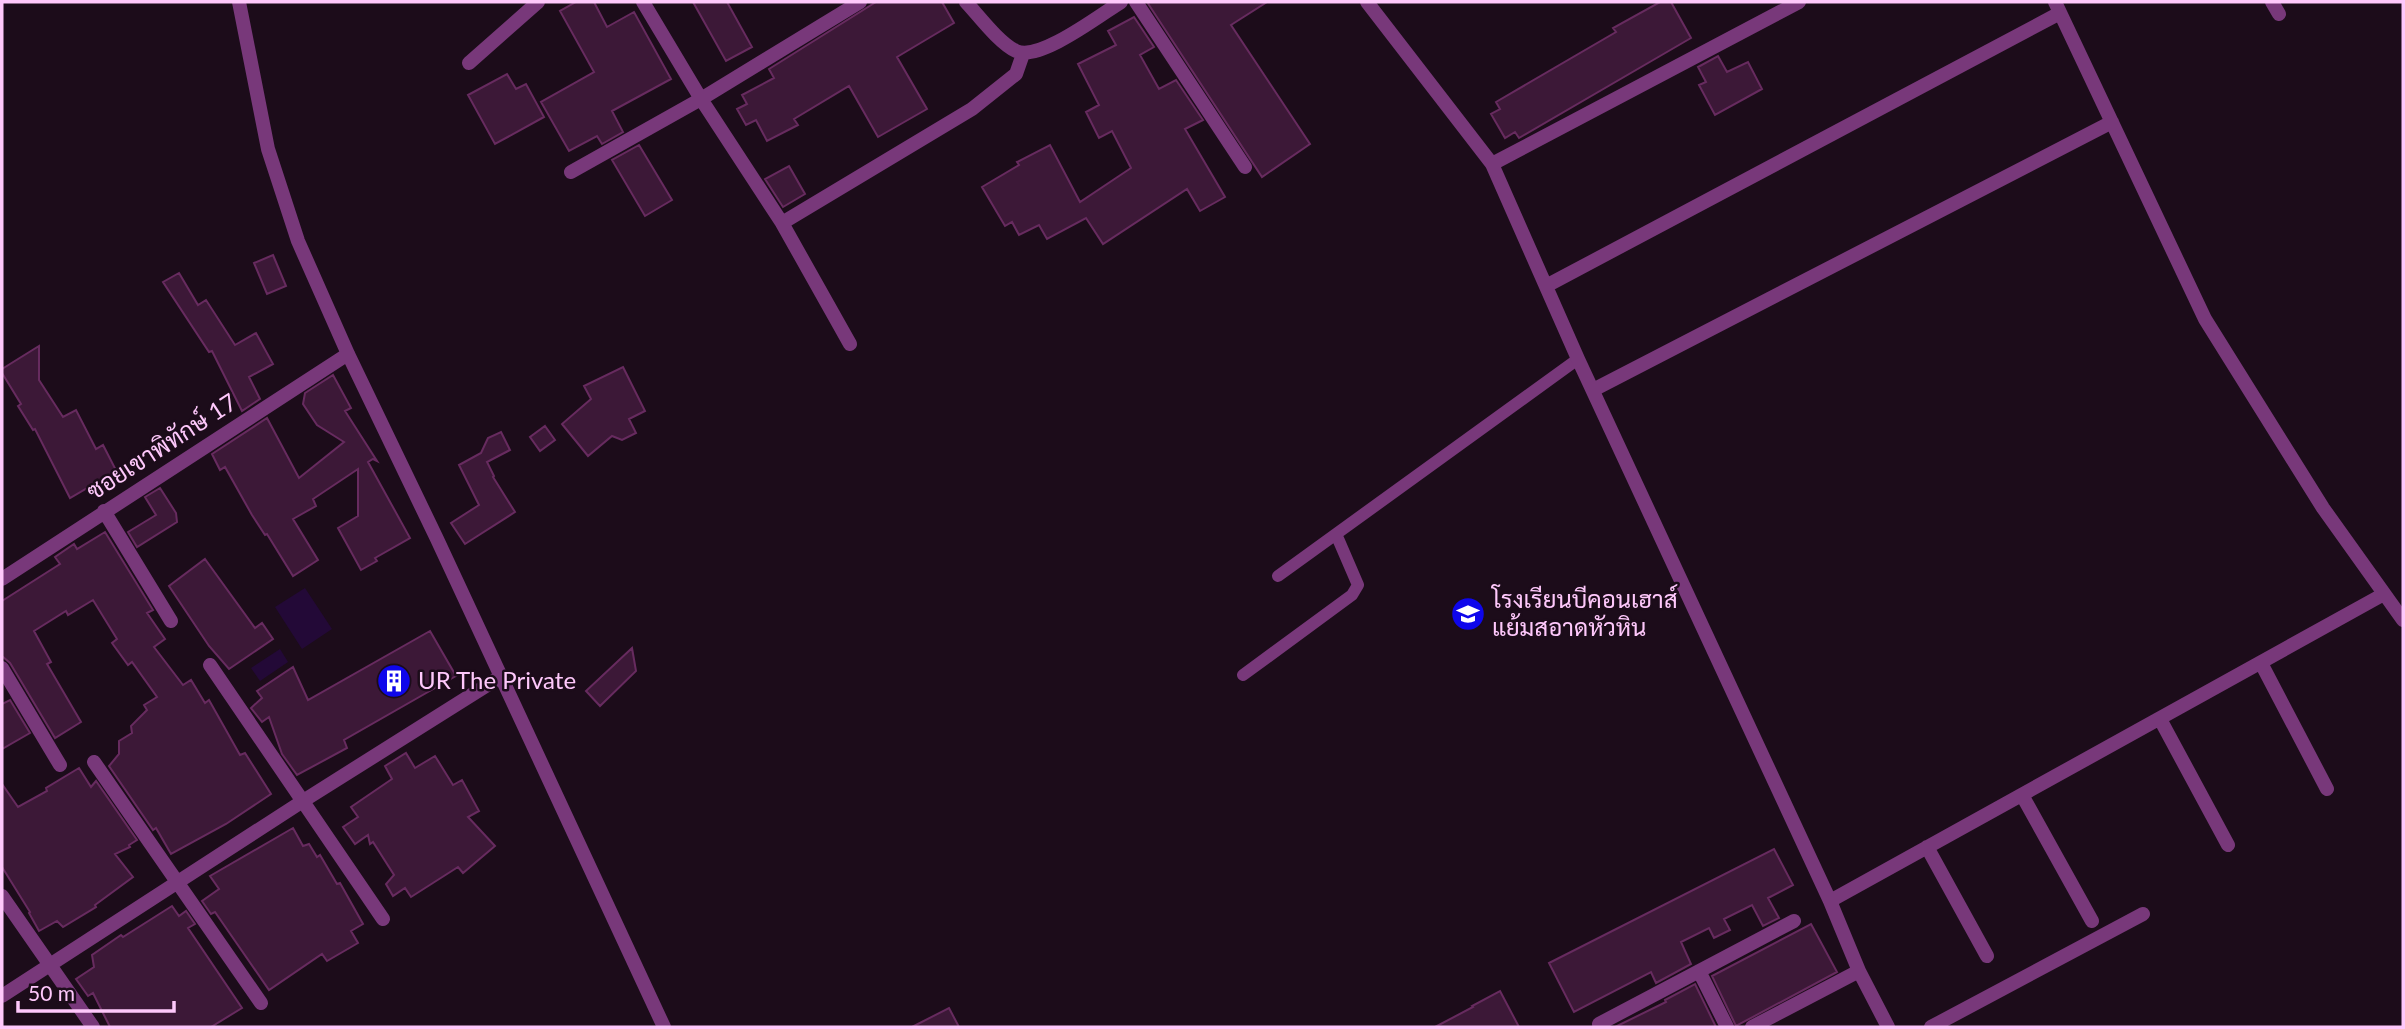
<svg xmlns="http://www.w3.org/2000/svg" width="2405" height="1029" viewBox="0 0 2405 1029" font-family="Lato,Sarabun,sans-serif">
  <rect width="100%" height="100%" fill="#1c0c1a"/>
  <path fill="#230937" d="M305,588L332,629L302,649L275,607Z
    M280,649L288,662L260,681L251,668Z"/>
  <path fill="#3c1837" stroke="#672b5f" stroke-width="2" d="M576,2H594L607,27L634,12L671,79L612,111L623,132L602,144L597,136L569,151L541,102L594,72L560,11Z
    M693,2H727L752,47L726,61Z
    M876,2H942L954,23L897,57L927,109L878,137L849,86L794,119L798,125L767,141L756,120L746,125L737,109L747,104L742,95L774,78L769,69Z
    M1147,2H1267L1231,25L1310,144L1262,177Z
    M1660,2H1671L1691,38L1519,138L1515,132L1505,138L1491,114L1500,109L1496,102L1616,32L1613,28Z
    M1134,17L1154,47L1140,55L1159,89L1176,80L1203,120L1185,129L1225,197L1200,211L1187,189L1103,244L1086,218L1047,239L1039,225L1019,235L1012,222L1005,226L982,187L1019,165L1017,162L1050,145L1080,202L1131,168L1112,131L1099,138L1086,112L1099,105L1078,64L1116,45L1108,31Z
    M1718,56L1727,72L1748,62L1762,89L1715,115L1699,85L1706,82L1698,67Z
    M507,74L516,89L526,84L544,117L495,144L468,95Z
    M639,145L672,200L645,216L612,160Z
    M789,166L805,194L783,207L765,179Z
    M273,255L286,286L267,294L254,263Z
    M179,273L198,305L206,300L235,345L256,333L273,364L249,377L260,399L242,411L212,351L209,352L163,282Z
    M39,346V380L63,417L76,410L96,449L103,445L121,480L100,491L96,483L70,498L35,429L33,430L18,406L21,404L2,373V369Z
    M623,367L645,411L629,419L636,433L622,440L612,436L588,456L562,424L591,399L584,386Z
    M333,375L351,408L345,411L377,461L373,459L368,462L410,538L375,558L377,561L361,570L338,528L358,516V469L313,499L316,506L293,519L318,560L293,576L267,534L265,535L252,515L225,467L220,470L212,454L267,418L299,478L344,442L317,425L303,404L305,393Z
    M545,426L555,440L540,451L530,437Z
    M501,432L510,450L487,462L494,476L493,477L515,512L465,544L451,523L479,505L459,465L481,453L488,438Z
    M160,488L176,513L177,522L137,547L128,532L156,515L145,497Z
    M105,532L153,610L147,613L165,639L154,647L183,685L191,680L205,703L209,700L240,755L245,753L271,794L226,824L171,854L156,828L153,830L109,766L119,754V741L132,733L131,726L147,710L144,705L157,697L132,662L128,665L112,643L117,639L93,600L68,615L66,611L34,631L51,662L47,664L81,722L55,738L10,663L2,656V601L60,564L55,557L74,544L77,549Z
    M205,559L255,628L262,623L273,639L229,669L209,646L169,586Z
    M430,631L456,676L344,740L347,748L297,775L282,754L269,717L262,722L251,708L262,698L257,691L293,667L308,700Z
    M632,648L636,671L600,706L586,691Z
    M10,700L30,733L2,749V704Z
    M406,753L415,768L435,756L453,785L462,780L479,811L468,817L495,846L463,873L458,867L411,897L405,888L393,896L386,884L394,875L373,842L370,844L368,835L355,844L343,827L358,817L351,807L392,779L385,766Z
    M79,768L91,787L96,781L137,840L129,845L130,847L115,854L133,877L95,905L96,907L63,927L57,921L39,931L29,913L30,912L2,867V784L18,807L47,791L46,788Z
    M293,828L303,846L309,844L317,857L320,855L337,884L340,883L363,924L351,931L358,943L327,961L322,954L269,990L215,912L211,914L202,901L219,889L210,876Z
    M1774,849L1793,885L1768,898L1779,918L1763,926L1752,905L1724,919L1730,930L1714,938L1709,928L1681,942L1691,964L1656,983L1651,972L1574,1012L1549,963Z
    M172,906L179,916L186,911L195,924L188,928L242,1008L211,1027H110L93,993L88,996L76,979L94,967L92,955L121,935L123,937Z
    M1811,924L1837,972L1736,1026L1712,976Z
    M1695,984L1716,1027H1615L1666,1002L1665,1000Z
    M1500,991L1519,1027H1435L1473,1007L1472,1006Z
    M949,1008L959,1027H912Z"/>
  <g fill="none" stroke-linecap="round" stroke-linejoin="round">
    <path stroke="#78387a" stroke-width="12" d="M1278,576L1578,359
      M1243,675L1352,595L1358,585L1336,534"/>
    <path stroke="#78387a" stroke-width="14" d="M239,2L268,149L298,241L348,354L437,539L664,1027
      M643,2L701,99L860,2
      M966,2C979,16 999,43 1016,51C1039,62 1100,15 1121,2
      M1136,2L1245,167
      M1367,2L1492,164L1578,359L1830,901L1859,971L1888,1027
      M2055,2L2205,319L2323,508L2403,620
      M2272,2L2279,14
      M469,63L538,2
      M1492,164L1799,2
      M571,172L701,99L782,223L850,344
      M782,223L972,109L1016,74L1023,54
      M1546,286L2060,13
      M1593,390L2112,122
      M104,511L171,621
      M2,579L348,354
      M2261,663L2327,789
      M210,665L383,919
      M2,668L60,765
      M2160,719L2228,845
      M94,762L261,1003
      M2022,795L2092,921
      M1927,847L1987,956
      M2,896L93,1027
      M1830,901L2384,594
      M1699,971L1727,1027
      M2,996L303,801L500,677
      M1599,1024L1794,921
      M1752,1027L1859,971
      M1931,1027L2143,914"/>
  </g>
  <defs>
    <g id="school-disc" transform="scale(1.75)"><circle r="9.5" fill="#0e06eb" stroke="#1c0c1a"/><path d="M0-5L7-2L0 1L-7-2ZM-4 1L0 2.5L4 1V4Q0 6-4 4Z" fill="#fff"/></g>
    <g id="building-disc" transform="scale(1.75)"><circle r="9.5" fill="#0e06eb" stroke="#1c0c1a"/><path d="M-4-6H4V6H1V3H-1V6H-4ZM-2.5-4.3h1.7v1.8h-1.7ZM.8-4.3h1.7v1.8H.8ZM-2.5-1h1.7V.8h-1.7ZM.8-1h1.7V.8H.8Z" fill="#fff"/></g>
  </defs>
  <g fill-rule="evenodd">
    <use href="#school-disc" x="1468" y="614"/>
    <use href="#building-disc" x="394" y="681"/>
  </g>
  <g text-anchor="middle" stroke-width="5" stroke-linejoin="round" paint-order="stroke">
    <g font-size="24" fill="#fec8fb" stroke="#1c0c1a">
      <text transform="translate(162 447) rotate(-33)" y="8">ซอยเขาพิทักษ์ 17</text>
    </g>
    <g font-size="24" fill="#fec8fb" stroke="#1c0c1a" text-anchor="start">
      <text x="1492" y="608">โรงเรียนบีคอนเฮาส์<tspan x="1492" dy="28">แย้มสอาดหัวหิน</tspan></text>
      <text x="418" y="689">UR The Private</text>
    </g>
  </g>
  <rect width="2405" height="1029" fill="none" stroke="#fec8fb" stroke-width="7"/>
  <path d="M18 1001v10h156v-10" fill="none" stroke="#fec8fb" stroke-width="3.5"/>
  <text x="28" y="1001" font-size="21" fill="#fec8fb" stroke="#1c0c1a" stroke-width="5" paint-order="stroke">50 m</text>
</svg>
